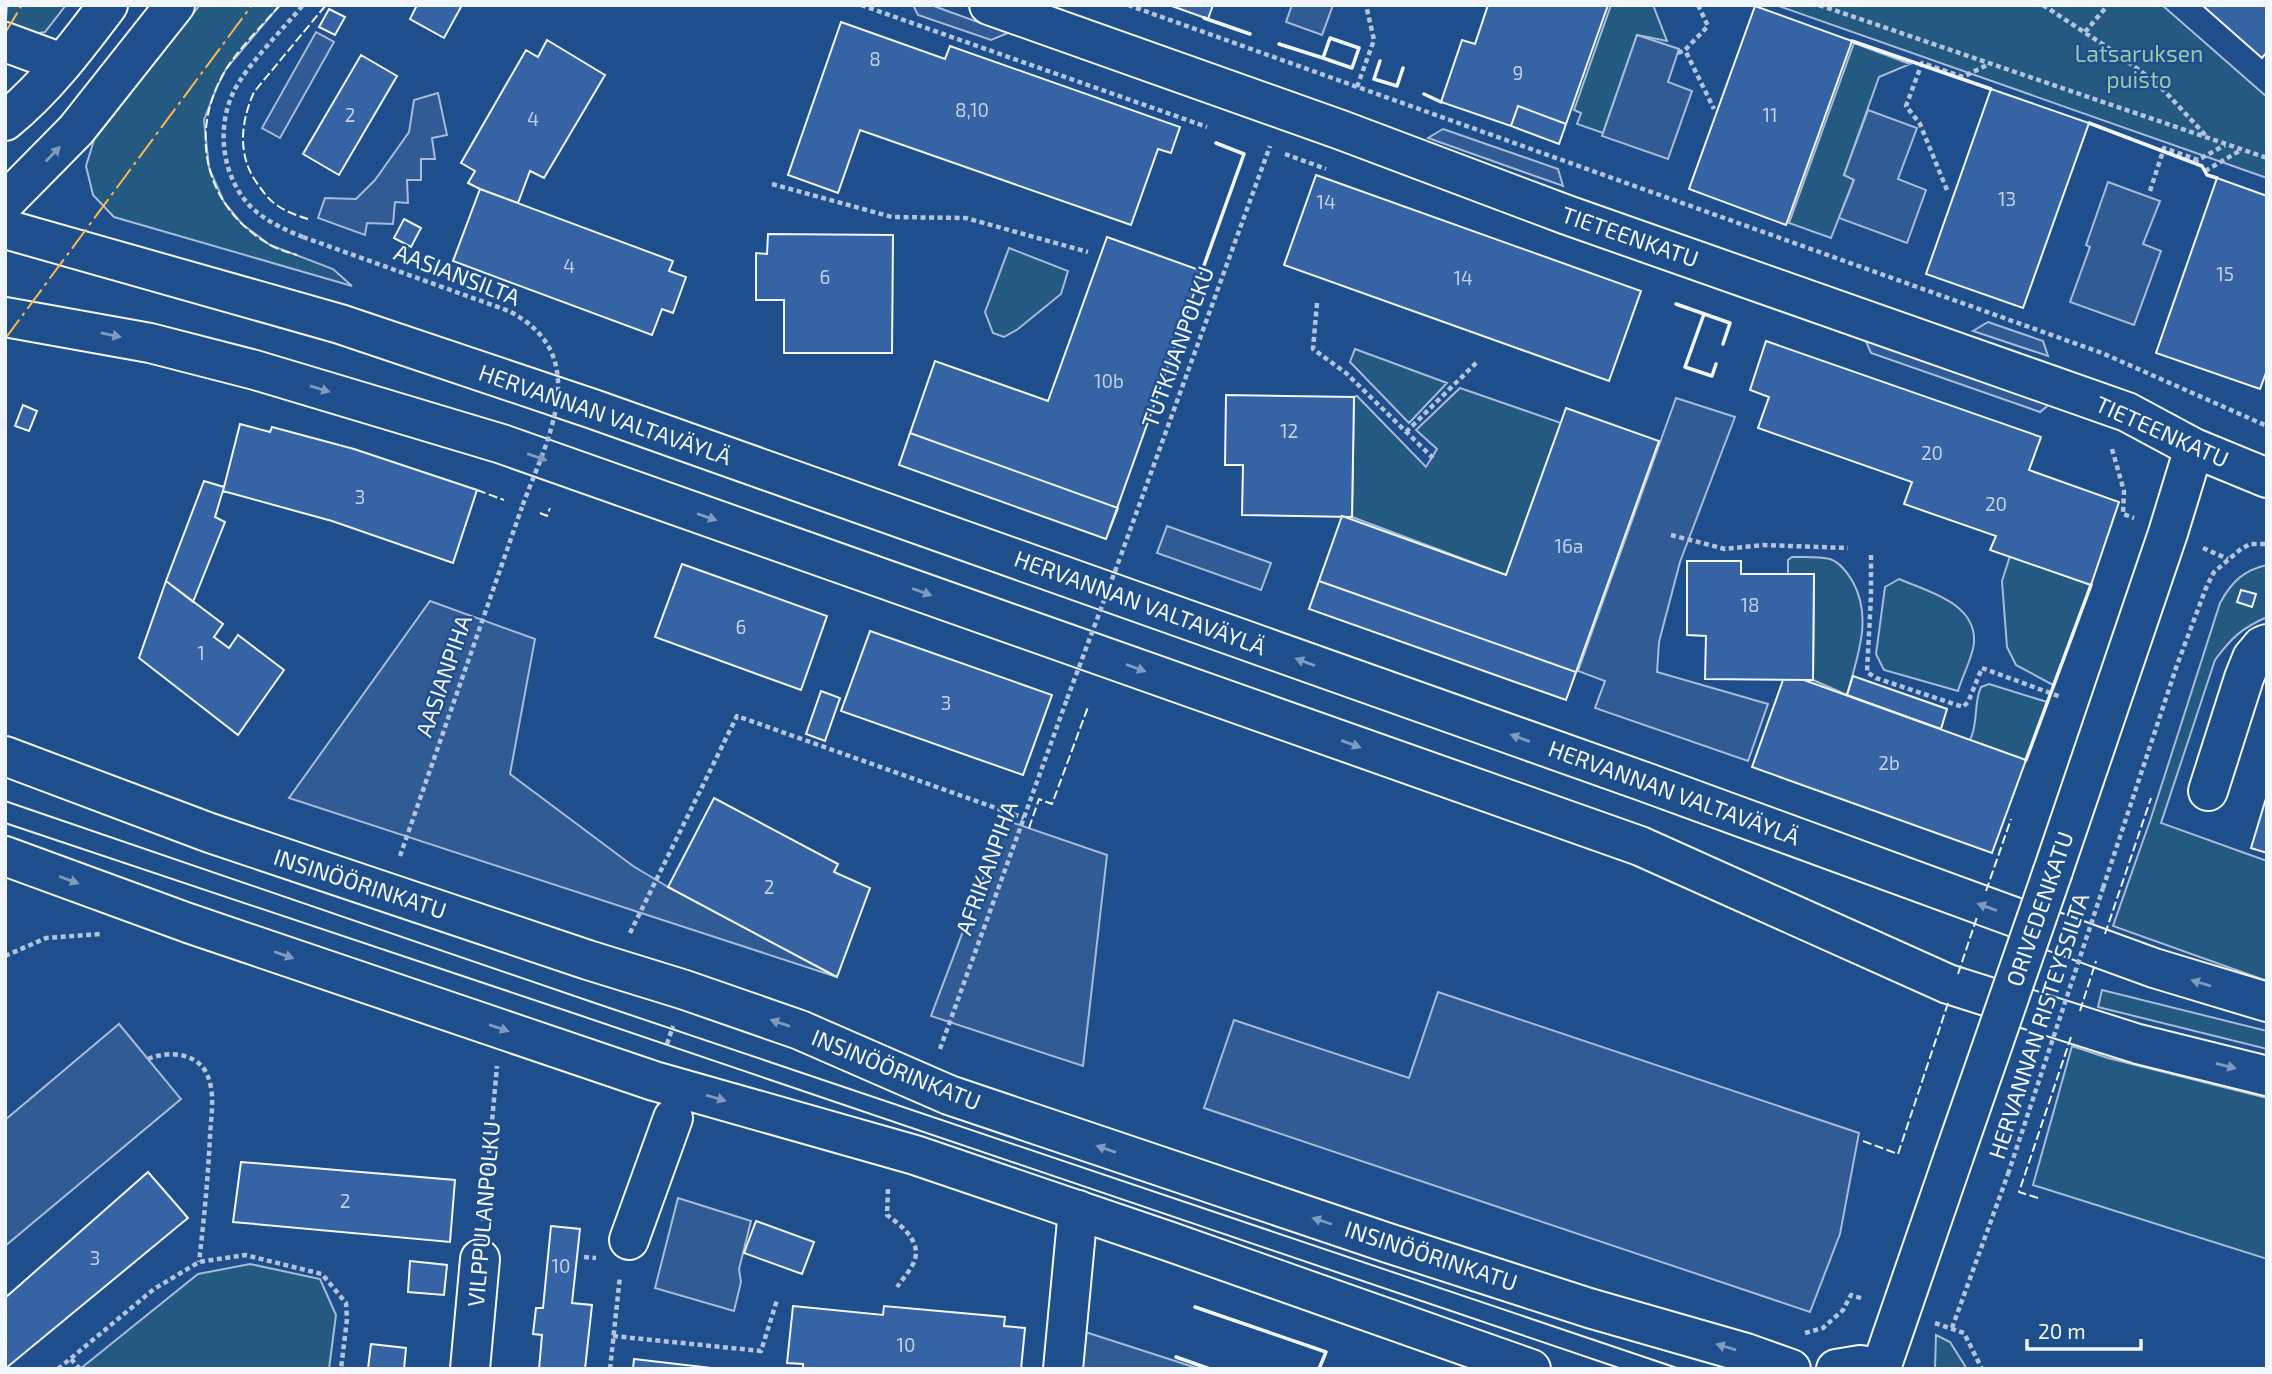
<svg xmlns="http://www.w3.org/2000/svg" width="2272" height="1374" viewBox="0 0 2272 1374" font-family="'Exo 2',sans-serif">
  <rect width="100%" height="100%" fill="#1f4e8c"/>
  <path fill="#245a82" stroke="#a8bbd7" stroke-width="2" d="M7,5H66L45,32L19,36L5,33Z
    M200,5H280L226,69L217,87L204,120L209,168L224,202L242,224L270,245L333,269L352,286L114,217L93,195L86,166L94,140Z
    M1611,5H1653L1667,41L1637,35L1603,133L1577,124L1581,113L1574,110Z
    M1776,5H2162L2267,97V178Z
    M1854,43L1910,64L1879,77L1844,175L1854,179L1831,238L1789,223Z
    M1009,248L1068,271L1061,294L1018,329L1004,337L993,333L985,312Z
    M1355,349L1447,383L1409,423L1350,362Z
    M1460,388L1561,423L1506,575L1352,517L1354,397L1357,396L1426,467L1437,449L1416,430Z
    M2010,556L2091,585L2053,685L2016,665L2007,647L2002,581Z
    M1792,557C1803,557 1819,556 1830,559C1841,563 1848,574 1853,582C1873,619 1857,657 1847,695L1813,680L1814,575L1788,574V560Z
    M2267,565V617C2242,628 2231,638 2215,660L2161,823L2267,861V981L2113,926L2151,818L2220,603C2231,583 2243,570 2267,565Z
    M1899,579C1927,591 1977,603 1974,643C1973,656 1962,677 1958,691L1884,670L1876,654L1885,587Z
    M1989,684L2047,702L2026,760L1970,740C1979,722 1973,704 1981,687Z
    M2102,990L2267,1031V1049L2098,1007Z
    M2072,1046L2108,1058L2267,1098V1259L2033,1185Z
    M250,1264L320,1279L336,1315L329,1369H80L198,1274Z
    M1936,1335L1950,1342L1967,1369H1935Z"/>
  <path fill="#305b95" stroke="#a8bbd7" stroke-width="2" d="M913,5H931L1008,33L991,40L918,15Z
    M1292,5H1333L1322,35L1286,22Z
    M316,32L334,42L280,138L262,128Z
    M1637,35L1679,49L1668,82L1692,91L1668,159L1602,136Z
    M438,93L447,135L432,138L435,159H421V180H407L408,203L395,202L393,224L367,223L365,235L318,218L325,198L356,199L375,180L409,132L414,100Z
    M1868,110L1917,128L1898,179L1926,190L1907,243L1839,218L1854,180L1844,175Z
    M1443,129L1558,169L1563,186L1428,138Z
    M2108,182L2160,201L2143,244L2161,251L2134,325L2070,302L2090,247L2086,245Z
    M1988,322L2043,341L2048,356L1973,331Z
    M1864,337L2051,403L2040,412L1871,353Z
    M1676,398L1735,417L1680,562L1659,642L1657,672L1768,704L1748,761L1595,708L1605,681L1578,671Z
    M1167,526L1271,563L1261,590L1157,553Z
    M430,601L535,639L510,774L633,866L668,887L837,977L289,798Z
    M1005,820L1107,855L1083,1066L931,1016Z
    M1438,992L1859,1133L1840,1234L1810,1312L1204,1108L1234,1020L1409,1078Z
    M119,1024L181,1099L5,1246V1120Z
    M678,1198L751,1221L739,1269L741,1282L734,1311L655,1288Z
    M1079,1330L1200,1369H1077Z"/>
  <path fill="#3563a3" stroke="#f2f6ff" stroke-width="2" d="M417,5H462L444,38L410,19Z
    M1169,5H1213L1208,19Z
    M1488,5H1608L1566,124L1518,106L1511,126L1441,102L1462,40L1475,44Z
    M2202,5H2267V52L2262,58Z
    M1755,6L1852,41L1786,225L1689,189Z
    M329,9L345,17L335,35L319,27Z
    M841,22L945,59L950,46L1180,127L1171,153L1158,149L1131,225L860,130L838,193L788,175Z
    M547,40L605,75L544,178L530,171L518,203L480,189L468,183L475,171L461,163L526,50L538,57Z
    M361,55L397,76L339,175L303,154Z
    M1991,89L2089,123L2023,308L1926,274Z
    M1518,106L1566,124L1559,144L1511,126Z
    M1316,175L1641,291L1609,381L1284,265Z
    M2217,178L2267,196V370L2260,389L2156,353Z
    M480,189L673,261L669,271L686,277L673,313L662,309L652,335L453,261Z
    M404,219L421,228L411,247L394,238Z
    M768,234L893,235L892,353H784V300H756V253L767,254Z
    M1107,237L1202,271L1106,539L899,465L935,361L1048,401Z
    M1766,341L2041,437L2029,470L2119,502L2091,585L1990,550L1996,536L1904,504L1912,482L1758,428L1769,397L1750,390Z
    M1226,395L1354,397L1352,517L1242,515L1243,465H1225Z
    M23,405L37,411L29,431L15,426Z
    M1566,408L1659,441L1566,700L1309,609L1342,516L1506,575Z
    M240,424L270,432L272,427L354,449L477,490L453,563L332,521L223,491Z
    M910,433L1118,508L1106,539L899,465Z
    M204,481L224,487L215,517L225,522L193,602L166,581Z
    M1687,561H1741V574H1814L1813,680L1705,679L1706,636L1687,635Z
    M682,564L827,616L801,690L655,637Z
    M166,581L223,624L214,637L229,648L238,635L284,670L238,735L139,658Z
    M1319,581L1576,672L1566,700L1309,609Z
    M2241,590L2256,594L2252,607L2237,602Z
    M870,631L1052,695L1023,775L841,711Z
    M1853,676L1947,709L1941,729L1847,695Z
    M1783,680H1804L2026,760L1992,853L1752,767Z
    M821,691L840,698L825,741L806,734Z
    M2267,795V853L2251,848Z
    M714,798L838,864L834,872L870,888L837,977L668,887Z
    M241,1162L455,1180L450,1242L233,1222Z
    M148,1172L188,1218L5,1369V1298Z
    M756,1221L814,1242L802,1274L744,1253Z
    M551,1226L580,1229L572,1303L592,1305L585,1369H539L542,1335L533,1334L536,1308H543Z
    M410,1261L447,1265L444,1295L408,1292Z
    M793,1306L883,1315L884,1306L1005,1317L1004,1326L1025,1328L1021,1369H803V1364L787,1363Z
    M371,1344L406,1348L404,1369H368Z
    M634,1359L720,1369H633Z"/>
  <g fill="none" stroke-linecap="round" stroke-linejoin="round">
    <g stroke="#f2f6ff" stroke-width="42">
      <path id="minor" d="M989,5L1341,130L1567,215L2127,412L2194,448L2267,478
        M5,42L62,63
        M2208,791L2244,678L2252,658L2262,646L2267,644
        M2053,871L2168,533L2194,448
        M629,1240L673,1118
        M1881,1368L1954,1156
        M470,1369L480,1259
        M1063,1369L1078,1210"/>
    </g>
    <g stroke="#f2f6ff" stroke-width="42">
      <path id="major" d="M5,121C45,89 77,46 108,5
        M5,202L76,130L175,5
        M5,229L340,324L593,409L1645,782L2154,968L2267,1002
        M5,317L150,343L255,370L502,444L1640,846L1948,984L2138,1044L2267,1076
        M5,756L210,833L588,960L685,990L800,1030L949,1095L1388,1243L1589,1308L1746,1353L1791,1369
        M5,856L188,923L654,1081L915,1155L1168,1241L1531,1369
        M1836,1369L1860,1365L1881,1369"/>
    </g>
    <path stroke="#b3c4dc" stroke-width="4.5" stroke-dasharray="5 3.5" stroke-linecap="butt" d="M861,5L1207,127
      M1128,5L2102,353L2267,426
      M1698,5L1708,26L1685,50L1714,109
      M1819,5L2267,158
      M2043,5L2116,53L2158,84L2208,138
      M2085,32L2108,5
      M1678,53L1685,50
      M1357,87L1374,40L1366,5
      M1285,154L1326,169
      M2205,171L2241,150
      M772,184L892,217L966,218L1088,252
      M1947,190L1920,124L1906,106L1922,63L1963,77L1989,64
      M2150,191L2164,148L2198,160L2225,145
      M303,237C285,230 266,221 252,208C222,178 216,130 233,93C245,67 284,28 303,5
      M1317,303L1313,349L1346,373L1433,458
      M1406,432L1478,361
      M2112,449L2124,491L2123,514L2134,518
      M1671,535L1725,549L1763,545L1848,548
      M2203,548L2228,559
      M1121,555L1270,146
      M1871,555V596L1867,672L1876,678L1963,707L1968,702L1982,668L2061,697
      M400,856L522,507
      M2103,888L2177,665L2206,588L2214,572L2241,549L2250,544H2267
      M630,933L737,716L1024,818
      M5,956L46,938L101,934
      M667,1044L673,1026
      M940,1049L1067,699
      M148,1059C166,1051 195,1052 206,1072C216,1092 211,1115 210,1136C208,1178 204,1220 199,1262
      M888,1189L887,1215C902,1226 924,1243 913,1264C909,1272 902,1280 897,1287
      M483,1221L497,1066
      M584,1257L596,1258
      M1935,1323L1964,1333L1982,1369
      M1952,1328L2008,1174
      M1805,1333L1823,1328L1843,1310L1851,1295L1864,1299
      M613,1336L761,1351L777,1300
      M71,1359L80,1369
      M58,1369L154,1289L199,1262L245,1255L322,1274L346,1303L347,1319L341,1369
      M610,1369L620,1276"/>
    <use href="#minor" stroke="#1f4e8c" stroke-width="38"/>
    <use href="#major" stroke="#1f4e8c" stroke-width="38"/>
    <path stroke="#f2f6ff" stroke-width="2" d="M5,801L589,1001L1680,1369
      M5,823L582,1016L1622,1369"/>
    <g stroke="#f2f6ff" stroke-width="42" stroke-linecap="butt">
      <path id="minor-bridge" d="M1954,1156L2053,871"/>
    </g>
    <path stroke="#b3c4dc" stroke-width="4.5" stroke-dasharray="5 3.5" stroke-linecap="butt" d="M303,237L509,311C595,356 547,439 522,507
      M1067,699L1120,558
      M2008,1174L2103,888"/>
    <use href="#minor-bridge" stroke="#1f4e8c" stroke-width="38"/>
    <path stroke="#f2f6ff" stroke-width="2" stroke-dasharray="9 3.5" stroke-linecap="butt" d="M280,5C262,26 239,48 225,71C188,133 205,206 267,243C276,249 287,252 297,255
      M308,219C298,216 287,212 278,206C270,201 264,193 259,186C237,157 240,124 254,92L326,5
      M477,490L504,500
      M540,513L547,516L550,508
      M1029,828L1039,799L1052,804L1088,707
      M1986,891L2011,819
      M2105,934L2151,798
      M1958,974L1977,917
      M2080,1011L2096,961
      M1863,1141L1898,1154L1949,1000
      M2038,1198L2019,1192L2071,1037"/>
    <path stroke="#f2f6ff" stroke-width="3.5" d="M1204,18L1250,34
      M1330,38L1359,48L1352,68L1323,58Z
      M1852,41L1991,89
      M1279,44L1323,58
      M1380,61L1374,79L1397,86L1403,68
      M1424,94L1441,102
      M2089,123L2202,166L2207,175L2217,178
      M1202,271L1244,154L1216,143
      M1676,304L1730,323L1723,344
      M1704,314L1685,367L1712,376L1716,364
      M2026,760L2091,585
      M1195,1307L1326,1352L1319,1369
      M1176,1357L1210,1369"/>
    <path stroke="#ffb74d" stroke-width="2" stroke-dasharray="24 5 3.5 5" stroke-linecap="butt" d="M5,33L22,5
      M5,339L252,5"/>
  </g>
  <defs><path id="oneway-solid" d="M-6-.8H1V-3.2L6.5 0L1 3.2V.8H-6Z" transform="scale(1.75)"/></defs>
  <g fill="#7e9ac0">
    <use href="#oneway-solid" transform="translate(53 154) rotate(-46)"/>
    <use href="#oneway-solid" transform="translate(111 335) rotate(11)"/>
    <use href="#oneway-solid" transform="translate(320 389) rotate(17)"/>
    <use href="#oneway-solid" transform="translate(537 457) rotate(19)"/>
    <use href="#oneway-solid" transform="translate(707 517) rotate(19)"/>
    <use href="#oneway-solid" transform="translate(922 592) rotate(20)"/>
    <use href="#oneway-solid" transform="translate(1305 662) rotate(-160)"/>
    <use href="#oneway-solid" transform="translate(1136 668) rotate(20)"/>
    <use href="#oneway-solid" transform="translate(1520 738) rotate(-160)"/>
    <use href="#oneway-solid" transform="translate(1351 744) rotate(20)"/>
    <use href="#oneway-solid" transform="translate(69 880) rotate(20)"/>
    <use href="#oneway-solid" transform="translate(1987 907) rotate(-160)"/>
    <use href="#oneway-solid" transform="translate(284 955) rotate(19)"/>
    <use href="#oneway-solid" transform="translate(2201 983) rotate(-163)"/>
    <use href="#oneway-solid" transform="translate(780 1023) rotate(-161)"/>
    <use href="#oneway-solid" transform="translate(499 1028) rotate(19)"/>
    <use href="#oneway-solid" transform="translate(2226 1066) rotate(14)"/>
    <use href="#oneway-solid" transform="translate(716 1098) rotate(16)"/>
    <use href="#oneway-solid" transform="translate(1106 1149) rotate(-161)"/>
    <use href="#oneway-solid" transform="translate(1322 1221) rotate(-162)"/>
    <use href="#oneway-solid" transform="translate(1726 1347) rotate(-164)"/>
  </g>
  <g text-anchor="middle" stroke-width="5" stroke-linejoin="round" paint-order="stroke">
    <g font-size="19" fill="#c3d1e8">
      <text x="875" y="66">8</text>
      <text x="1518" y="80">9</text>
      <text x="972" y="117">8,10</text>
      <text x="350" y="122">2</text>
      <text x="1770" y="122">11</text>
      <text x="533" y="126">4</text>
      <text x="2007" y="206">13</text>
      <text x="1326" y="209">14</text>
      <text x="569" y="273">4</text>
      <text x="2225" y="281">15</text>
      <text x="825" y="284">6</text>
      <text x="1463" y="285">14</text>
      <text x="1109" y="388">10b</text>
      <text x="1289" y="438">12</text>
      <text x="1932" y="460">20</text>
      <text x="360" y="504">3</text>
      <text x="1996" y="511">20</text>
      <text x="1569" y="553">16a</text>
      <text x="1750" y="612">18</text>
      <text x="741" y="634">6</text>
      <text x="201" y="660">1</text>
      <text x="946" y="710">3</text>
      <text x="1889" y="770">2b</text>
      <text x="769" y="894">2</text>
      <text x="345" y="1208">2</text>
      <text x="95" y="1265">3</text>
      <text x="561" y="1273">10</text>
      <text x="906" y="1352">10</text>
    </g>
    <g font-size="23" fill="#97c8a6" stroke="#1f4e8c">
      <text x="2139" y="62">Latsaruksen<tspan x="2139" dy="26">puisto</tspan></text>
    </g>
    <g font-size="23" fill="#f2f6ff" stroke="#1f4e8c">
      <text transform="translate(1630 237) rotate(19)" y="8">TIETEENKATU</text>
      <text transform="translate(457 275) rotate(21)" y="8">AASIANSILTA</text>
      <text transform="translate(1178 347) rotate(-70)" y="8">TUTKIJANPOLKU</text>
      <text transform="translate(605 415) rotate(19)" y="8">HERVANNAN VALTAVÄYLÄ</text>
      <text transform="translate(2162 432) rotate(24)" y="8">TIETEENKATU</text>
      <text transform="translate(1140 603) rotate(20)" y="8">HERVANNAN VALTAVÄYLÄ</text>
      <text transform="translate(444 676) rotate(-71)" y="8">AASIANPIHA</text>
      <text transform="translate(1674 793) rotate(20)" y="8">HERVANNAN VALTAVÄYLÄ</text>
      <text transform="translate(987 868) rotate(-70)" y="8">AFRIKANPIHA</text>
      <text transform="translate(360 884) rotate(18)" y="8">INSINÖÖRINKATU</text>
      <text transform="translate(2040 909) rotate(-71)" y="8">ORIVEDENKATU</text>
      <text transform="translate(2039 1026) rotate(-72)" y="8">HERVANNAN RISTEYSSILTA</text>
      <text transform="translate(896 1070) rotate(22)" y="8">INSINÖÖRINKATU</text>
      <text transform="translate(484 1214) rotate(-85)" y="8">VILPPULANPOLKU</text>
      <text transform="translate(1431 1256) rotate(18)" y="8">INSINÖÖRINKATU</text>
    </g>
  </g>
  <rect width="2272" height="1374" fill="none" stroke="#f2f6ff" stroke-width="14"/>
  <path d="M2027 1339v10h114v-10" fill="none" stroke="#f2f6ff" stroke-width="3.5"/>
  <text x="2038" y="1339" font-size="21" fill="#f2f6ff" stroke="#1f4e8c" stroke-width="5" paint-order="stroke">20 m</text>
</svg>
